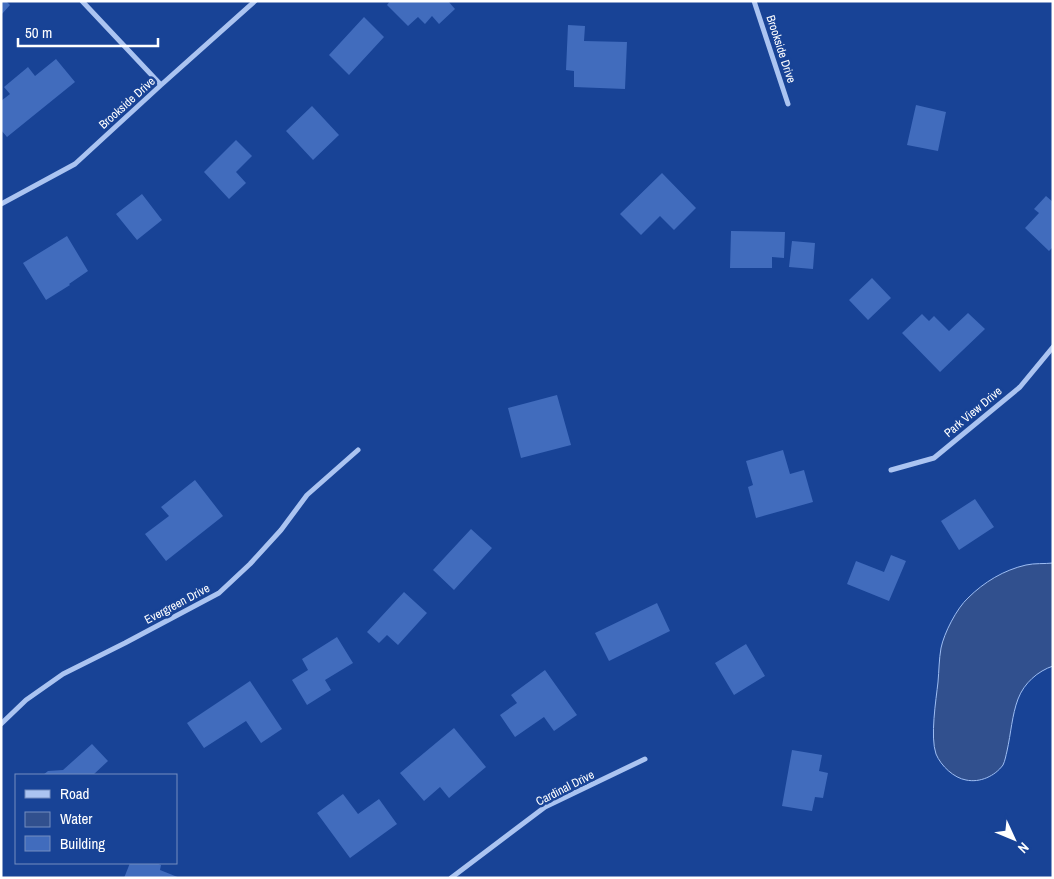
<svg xmlns="http://www.w3.org/2000/svg" width="1054" height="879" viewBox="0 0 1054 879" font-family="'Archivo Narrow',sans-serif">
  <rect width="100%" height="100%" fill="#184396"/>
  <path fill="#31508e" stroke="#9dbdf3" d="M1053,563V666C1038,671 1024,683 1018,699C1012,715 1011,733 1007,751C1006,755 1005,761 1003,765C995,776 980,783 966,780C954,778 941,766 936,754C930,737 936,700 938,682C939,671 939,659 941,648C944,633 957,608 968,598C984,582 1004,570 1026,565C1035,563 1044,564 1053,563Z"/>
  <path fill="#416cbd" d="M1,1H6L10,5L1,15Z
    M390,1H448L455,9L439,24L432,16L425,24L418,17L408,26L387,5Z
    M364,17L384,37L349,75L329,55Z
    M568,25L585,26L584,41L627,42L625,89L574,87V71L566,70Z
    M56,59L75,82L7,137L1,130V101L10,94L4,87L28,67L35,76Z
    M916,105L946,112L938,151L907,145Z
    M312,106L339,135L313,160L286,131Z
    M236,140L252,156L236,172L246,183L229,199L204,172Z
    M662,173L696,208L674,230L660,216L641,235L620,214Z
    M142,194L162,220L137,240L116,214Z
    M1046,196L1053,202V247L1049,251L1025,228L1039,213L1034,209Z
    M731,231L785,232L784,258L772,257V268H730Z
    M67,236L88,271L69,284L70,285L46,300L23,263Z
    M792,241L815,243L813,269L789,267Z
    M872,278L891,298L868,320L849,300Z
    M968,313L985,329L940,372L902,333L922,314L929,321L934,316L949,331Z
    M557,395L571,445L521,458L508,408Z
    M783,450L790,474L804,470L813,502L756,518L748,487L753,485L746,461Z
    M195,480L223,516L166,561L145,534L169,516L161,507Z
    M975,499L994,527L959,550L941,521Z
    M471,529L492,548L454,590L433,570Z
    M891,555L906,561L889,601L847,584L856,561L884,572Z
    M404,592L427,613L398,645L387,635L379,643L367,632Z
    M657,603L670,631L609,661L595,633Z
    M337,637L353,663L325,680L331,690L307,705L292,680L308,670L302,659Z
    M746,644L765,676L734,695L715,663Z
    M545,670L577,715L554,731L544,717L515,737L500,715L517,703L511,695Z
    M250,681L282,729L261,743L246,721L204,748L187,723Z
    M454,728L486,767L449,798L440,787L424,801L400,773Z
    M92,744L108,761L93,775H43L48,771L63,770Z
    M792,750L822,755L819,771L828,773L823,798L815,797L812,811L782,806Z
    M343,794L358,814L379,799L397,824L350,858L317,813Z
    M130,863H156L161,865L160,870L180,878H124Z"/>
  <g fill="none" stroke-linecap="round" stroke-linejoin="round">
    <path stroke="#abc4f1" stroke-width="5" d="M82,1L161,85
      M754,1L788,104
      M1,204L75,164L161,85L255,1
      M891,470L934,458L1020,387L1053,347
      M1,724L26,700L63,674L125,643L219,593L250,564L281,530L307,495L358,450
      M451,878L545,807L645,759"/>
  </g>
  <g text-anchor="middle" stroke-width="5" stroke-linejoin="round" paint-order="stroke">
    <g font-size="12" fill="#fff" stroke="#184396">
      <text transform="translate(781 49) rotate(72)" y="4">Brookside Drive</text>
      <text transform="translate(127 103) rotate(-42)" y="4">Brookside Drive</text>
      <text transform="translate(973 412) rotate(-40)" y="4">Park View Drive</text>
      <text transform="translate(177 604) rotate(-28)" y="4">Evergreen Drive</text>
      <text transform="translate(565 788) rotate(-27)" y="4">Cardinal Drive</text>
    </g>
  </g>
  <rect width="1054" height="879" fill="none" stroke="#ffffff" stroke-width="5"/>
  <rect x="15" y="774" width="162" height="90" fill="#184396" stroke="#748ec0"/>
  <rect x="25" y="790" width="25" height="8" fill="#abc4f1" stroke="#748ec0"/>
  <text x="60" y="799" font-size="15" fill="#ffffff">Road</text>
  <rect x="25" y="812" width="25" height="15" fill="#31508e" stroke="#748ec0"/>
  <text x="60" y="824" font-size="15" fill="#ffffff">Water</text>
  <rect x="25" y="836" width="25" height="15" fill="#416cbd" stroke="#748ec0"/>
  <text x="60" y="849" font-size="15" fill="#ffffff">Building</text>
  <g transform="translate(1014 839) rotate(134)" stroke="#184396" stroke-width="4" paint-order="stroke">
  <path d="M0-4L9 19L0 12L-9 19Z" fill="#ffffff"/>
  <text y="-8" font-size="14" font-weight="bold" text-anchor="middle" fill="#ffffff">N</text>
  </g>
  <path d="M18 38v8h140v-8" fill="none" stroke="#ffffff" stroke-width="2.5"/>
  <text x="25" y="38" font-size="15" fill="#ffffff" stroke="#184396" stroke-width="4" paint-order="stroke">50 m</text>
</svg>
